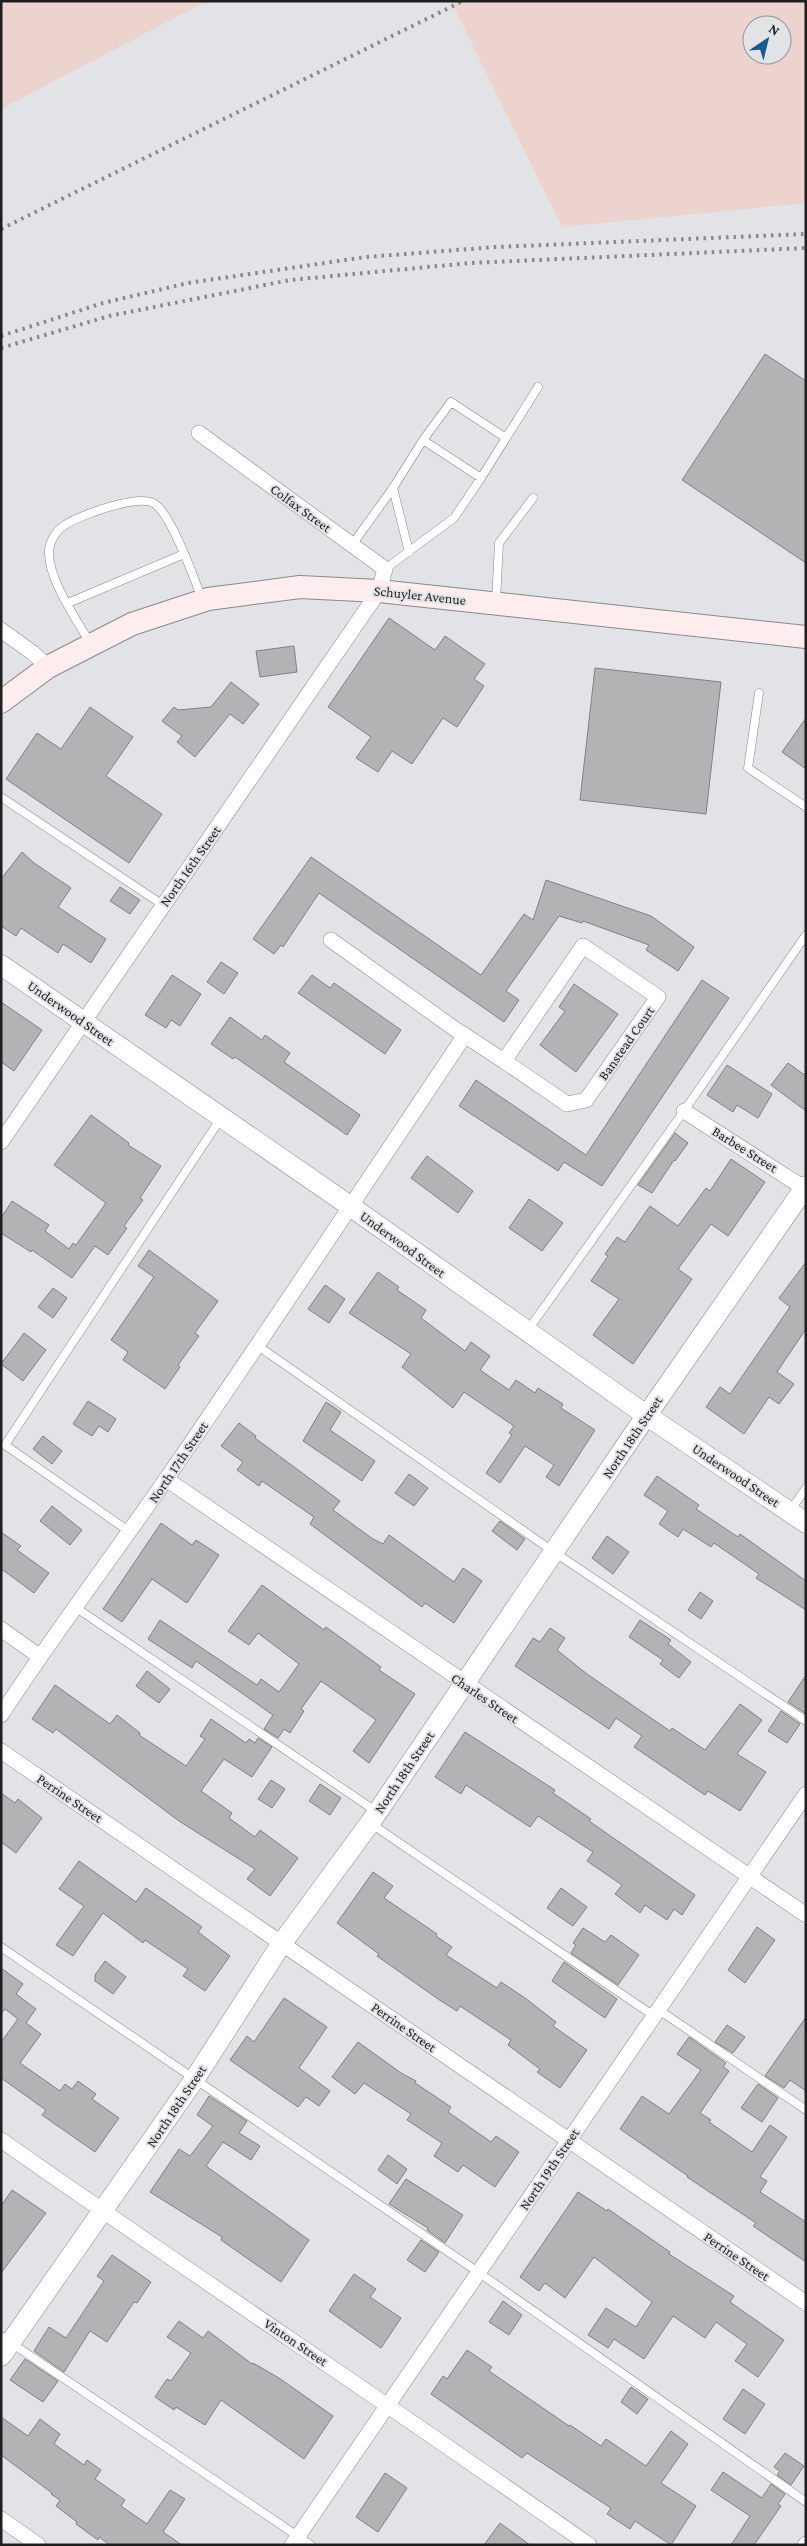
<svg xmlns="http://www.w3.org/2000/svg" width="807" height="2546" viewBox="0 0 807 2546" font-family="'Crimson Pro',serif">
  <rect width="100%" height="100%" fill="#e1e3e6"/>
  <path fill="#edd3ce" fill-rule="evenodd" d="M1,1H207L1,109Z
    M451,1H806V203L562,227ZM752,25H782V55H752Z"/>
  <path fill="#b3b2b5" stroke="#828083" d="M765,354L806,381V563L682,480Z
    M389,618L435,650L445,636L485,664L474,679L484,686L457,727L443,718L412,764L392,751L378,772L356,758L371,737L328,707Z
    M294,646L297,672L260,677L256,651Z
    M595,668L721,682L706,814L580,800Z
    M231,682L259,704L243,724L230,714L195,757L177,742L182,736L162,721L174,707L178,710L211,707Z
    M90,707L133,737L106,776L162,814L129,863L6,779L37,733L61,749Z
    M806,718V769L782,752Z
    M22,852L34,863L71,888L58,907L106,939L91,963L63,944L58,953L21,928L16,936L1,926V879Z
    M311,857L481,975L524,914L533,920L546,880L651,916L694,947L678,971L646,950L649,945L583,921L582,923L559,916L506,991L519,1000L504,1022L319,893L283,947L281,945L274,954L253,939Z
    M120,887L140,900L130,914L110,901Z
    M221,962L238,973L224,994L207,982Z
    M172,975L201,994L180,1026L171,1020L166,1028L145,1015Z
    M312,975L330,988L334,983L401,1030L385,1054L298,993Z
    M702,980L729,998L602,1186L564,1162L558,1171L459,1106L476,1080L586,1155Z
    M574,984L618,1014L576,1072L540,1045L565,1011L559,1007Z
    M1,1002L42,1030L14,1071L1,1062Z
    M230,1017L262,1040L265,1035L290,1053L284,1062L360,1115L347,1135L235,1057L233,1059L211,1044Z
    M788,1063L806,1076V1111L771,1085Z
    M727,1065L772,1094L758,1118L737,1105L733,1112L707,1095Z
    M91,1115L129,1143L128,1145L161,1166L140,1198L143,1200L124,1226L127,1228L108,1255L95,1246L72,1278L32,1250L31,1252L1,1233V1218L12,1201L49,1225L45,1231L69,1249L73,1243L76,1245L106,1203L54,1165Z
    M675,1133L688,1143L675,1161L674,1160L652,1193L638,1185Z
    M427,1156L473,1191L458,1213L411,1178Z
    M731,1159L765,1182L728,1236L711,1224L678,1269L692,1279L633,1364L593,1335L619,1299L591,1281L608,1256L605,1254L617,1237L625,1242L650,1206L678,1226L706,1188L710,1191Z
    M529,1199L563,1223L542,1251L509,1228Z
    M149,1250L218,1301L195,1333L199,1336L178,1365L180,1367L165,1389L123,1360L128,1352L111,1340L154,1277L138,1266Z
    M806,1262V1329L777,1372L794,1384L779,1404L769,1397L744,1434L706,1407L720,1387L730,1394L761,1349L790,1307L779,1298Z
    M378,1272L399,1287L397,1290L426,1310L421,1318L465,1351L471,1342L490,1356L480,1370L509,1390L516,1380L535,1393L538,1388L563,1404L561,1408L595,1430L559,1486L546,1477L554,1465L525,1446L500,1483L486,1473L512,1435L509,1433L514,1426L464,1392L453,1408L402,1367L411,1354L349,1313Z
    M325,1285L345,1299L329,1323L308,1309Z
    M53,1288L67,1298L53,1318L38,1307Z
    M24,1333L46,1350L23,1381L1,1364Z
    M88,1401L116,1419L108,1432L99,1426L92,1436L73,1424Z
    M326,1402L341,1412L330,1430L375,1461L362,1481L303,1441Z
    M239,1423L256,1436L255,1438L340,1501L333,1510L373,1539L383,1544L389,1535L454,1582L463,1568L482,1581L454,1623L425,1603L422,1607L403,1593L310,1524L314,1517L262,1481L259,1486L237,1470L243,1462L221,1446Z
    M43,1436L62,1451L52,1464L33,1449Z
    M409,1474L428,1488L414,1506L395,1493Z
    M657,1476L699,1505L696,1509L738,1537L740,1534L806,1581V1610L756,1578L759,1574L714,1543L711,1547L683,1529L678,1537L659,1524L668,1511L644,1495Z
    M52,1506L82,1530L70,1545L40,1521Z
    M500,1521L525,1539L517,1550L492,1531Z
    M161,1523L192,1545L196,1540L219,1555L187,1603L152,1579L122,1622L103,1609Z
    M1,1532L21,1546L17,1550L49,1573L34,1593L3,1570L1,1572Z
    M607,1536L629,1552L613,1574L592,1558Z
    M262,1585L324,1630L326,1627L381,1667L379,1670L415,1694L369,1763L353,1751L376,1720L321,1681L301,1709L304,1711L290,1733L284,1729L278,1738L264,1729L273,1715L196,1661L192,1668L148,1639L160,1620L257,1685L261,1679L279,1692L299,1664L258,1633L249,1645L228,1631Z
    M700,1592L713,1601L701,1619L688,1610Z
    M640,1620L671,1640L668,1644L691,1662L679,1678L660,1664L663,1660L629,1637Z
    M550,1628L565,1638L557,1650L587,1674L670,1731L672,1728L705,1750L740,1704L762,1720L737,1754L766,1772L740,1811L708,1791L705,1795L634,1747L642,1736L616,1718L609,1729L515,1666L533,1638L540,1642Z
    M147,1671L170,1689L159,1703L136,1686Z
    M806,1675V1714L788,1702Z
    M55,1685L110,1724L117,1715L140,1733L139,1735L186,1766L205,1739L200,1736L211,1719L246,1743L249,1739L255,1743L258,1738L272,1747L252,1777L224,1759L201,1791L232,1813L229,1818L255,1837L260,1830L298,1858L270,1896L247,1879L255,1869L179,1821L56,1729L53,1733L32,1719Z
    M781,1711L800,1724L787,1743L768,1731Z
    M465,1732L555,1790L553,1793L591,1819L589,1821L695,1895L682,1915L674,1909L667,1920L645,1905L640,1913L615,1894L622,1885L587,1861L593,1852L538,1816L530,1827L466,1785L461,1794L435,1777Z
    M271,1780L285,1789L272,1808L258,1799Z
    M320,1784L341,1798L330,1815L309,1801Z
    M1,1793L15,1803L18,1799L42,1818L16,1853L1,1842Z
    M79,1861L136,1902L146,1888L202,1927L198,1932L230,1956L205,1991L183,1976L188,1969L145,1940L143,1943L103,1913L73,1956L56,1945L84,1906L59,1889Z
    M373,1872L393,1886L384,1898L437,1934L436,1936L452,1947L446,1955L497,1988L501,1982L525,1998L556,2022L553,2026L587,2050L560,2088L537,2072L540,2069L508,2045L511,2040L460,2006L457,2011L441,2001L377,1956L379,1954L337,1923Z
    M561,1888L587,1907L573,1926L547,1908Z
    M757,1927L775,1940L745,1983L728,1970Z
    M583,1928L605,1942L611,1935L639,1955L618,1985L571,1953L576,1945L573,1943Z
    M105,1961L126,1977L113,1994L95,1981V1975Z
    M564,1962L617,1999L605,2018L552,1981Z
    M1,1968L23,1984L16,1994L36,2009L26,2023L41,2034L20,2063L60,2091L65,2084L72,2089L78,2081L96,2094L92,2099L119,2118L95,2152L42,2115L46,2110L1,2078V2042L18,2019L5,2009L1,2014Z
    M284,1998L327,2027L299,2068L330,2091L319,2106L306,2097L298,2107L230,2060L247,2036L254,2042Z
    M806,2017V2091L790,2080L784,2088L765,2076Z
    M727,2025L745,2037L733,2053L715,2042Z
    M689,2037L726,2063L723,2067L729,2071L700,2113L711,2120L709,2122L752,2152L770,2125L787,2137L760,2177L767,2181L760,2192L806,2222V2262L753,2226L756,2223L687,2177L688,2176L620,2129L642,2096L669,2114L701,2070L677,2054Z
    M358,2042L401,2073L416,2081L415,2083L451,2107L448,2112L491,2142L496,2136L519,2152L495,2187L463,2165L458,2172L434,2156L442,2143L407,2120L411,2114L364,2083L355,2094L332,2077Z
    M758,2084L778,2098L762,2122L741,2108Z
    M209,2096L247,2121L239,2133L260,2146L251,2160L223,2142L206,2166L309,2240L281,2282L221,2240L222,2237L150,2192L179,2149L190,2156L213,2126L197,2115Z
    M388,2155L407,2169L397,2184L378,2170Z
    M406,2179L463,2215L445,2243L427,2230L428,2228L389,2204Z
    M12,2190L46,2213L1,2273V2206Z
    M578,2192L607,2211L608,2209L670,2252L669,2254L734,2296L730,2302L784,2340L758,2377L735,2361L747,2344L716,2322L705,2338L673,2316L644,2359L614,2339L608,2348L588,2335L606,2308L636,2327L652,2302L594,2257L565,2298L545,2283L539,2291L520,2277Z
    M421,2240L439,2252L425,2272L407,2260Z
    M112,2255L151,2282L137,2303L134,2302L107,2342L90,2331L64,2372L34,2351L49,2327L66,2338L104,2281L97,2276Z
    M354,2274L376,2289L370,2297L401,2318L381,2348L329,2311Z
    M503,2301L522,2315L509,2335L489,2322Z
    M179,2321L203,2338L208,2331L252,2364L253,2363L279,2378L333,2416L304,2459L221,2400L205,2425L176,2407L174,2410L155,2397L167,2379L171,2381L191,2353L167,2337Z
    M467,2350L492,2367L489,2371L569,2426L570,2425L601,2446L606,2439L646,2466L671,2431L688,2444L661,2483L696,2506L671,2545L635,2521L630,2529L607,2514L611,2508L527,2453L522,2458L431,2394L443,2376L447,2379Z
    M25,2359L58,2381L43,2402L10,2380Z
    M631,2387L648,2399L637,2414L621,2402Z
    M743,2389L765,2404L745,2434L723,2419Z
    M1,2417L28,2436L40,2419L60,2434L54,2444L84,2465L87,2460L101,2470L95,2479L125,2500L121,2506L147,2524L170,2490L185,2499L163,2532L182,2545H110L99,2537L98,2540L76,2524L77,2522L56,2506L60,2500L51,2494L52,2493L1,2455Z
    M785,2453L804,2466L791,2485L777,2475L780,2471L774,2467Z
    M723,2472L762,2498L771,2484L785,2494L778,2504L781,2506L754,2545H731L750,2516L711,2490Z
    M385,2473L407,2488L378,2532L356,2517Z
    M500,2523L530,2545H484Z"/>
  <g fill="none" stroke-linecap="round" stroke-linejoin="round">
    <g stroke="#87898c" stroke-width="9">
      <path id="service" d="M481,478L506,438
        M393,488L409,552
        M352,545L393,488L423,440
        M385,569L454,518L481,478L423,440L451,402L506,438L538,387
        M496,601L499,543L533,498
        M68,603L184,554
        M90,643C77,620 47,578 49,550C50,540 57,530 65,525C80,515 140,493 155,504C172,516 194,578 202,599
        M759,693L748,768L806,807
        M1,797L163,905
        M528,1330L684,1111L806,935
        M258,1346L554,1552L806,1721
        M790,1511L806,1488
        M130,1532L5,1445L221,1118
        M75,1607L377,1812
        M370,1823L654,2016
        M1,1947L478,2272L806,2502
        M659,2010L806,2110
        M1,2336L311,2545"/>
    </g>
    <g stroke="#87898c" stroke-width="16">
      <path id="minor" d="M1,630L33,653L48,667
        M331,940L452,1027L504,1061
        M583,946L658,997L586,1100L567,1104L504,1061Z
        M684,1111L804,1188
        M1,1142L379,591L385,569L199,433
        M166,1479L806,1915
        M1,1629L39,1656
        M1,1715C54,1634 112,1557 167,1478C268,1331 366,1183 465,1035
        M1,1751L806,2303
        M1,2140C196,2277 394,2408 589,2545
        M1,2519L38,2545
        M292,2545L806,1794
        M805,2545L806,2544"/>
    </g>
    <g stroke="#87898c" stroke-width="21">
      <path id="tertiary" d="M1,965L350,1206L646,1415L806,1523
        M1,2356L194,2080L282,1943L370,1823L633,1435L806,1186"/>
    </g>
    <g stroke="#87898c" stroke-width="24">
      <path id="secondary" d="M1,702L48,667L132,624L208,599L300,587L379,591L806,637"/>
    </g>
    <use href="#service" stroke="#fff" stroke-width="8"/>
    <use href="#minor" stroke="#fff" stroke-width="15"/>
    <use href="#tertiary" stroke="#fff" stroke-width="20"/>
    <use href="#secondary" stroke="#fdedef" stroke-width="22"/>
    <path stroke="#88898c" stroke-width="4" stroke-dasharray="2.5 5" stroke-linecap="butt" d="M1,229L463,1
      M1,336L103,303L188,283L366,257L496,247L806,234
      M1,348L109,316L290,280L470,263L806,248"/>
  </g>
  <g text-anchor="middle" stroke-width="4" stroke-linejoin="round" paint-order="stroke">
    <g font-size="14" fill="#1e1f20" stroke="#e1e3e6">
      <text transform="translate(301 508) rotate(36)" y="5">Colfax Street</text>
      <text transform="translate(420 595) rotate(6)" y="5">Schuyler Avenue</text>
      <text transform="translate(190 866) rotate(-55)" y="5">North 16th Street</text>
      <text transform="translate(71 1013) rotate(35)" y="5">Underwood Street</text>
      <text transform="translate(626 1043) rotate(-55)" y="5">Banstead Court</text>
      <text transform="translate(745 1149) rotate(32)" y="5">Barbee Street</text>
      <text transform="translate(403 1244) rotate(36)" y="5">Underwood Street</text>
      <text transform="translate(632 1437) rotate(-56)" y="5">North 18th Street</text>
      <text transform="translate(178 1462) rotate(-56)" y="5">North 17th Street</text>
      <text transform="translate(736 1475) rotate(34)" y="5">Underwood Street</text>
      <text transform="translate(485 1698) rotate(34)" y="5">Charles Street</text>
      <text transform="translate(404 1772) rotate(-56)" y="5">North 18th Street</text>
      <text transform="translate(70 1798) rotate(34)" y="5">Perrine Street</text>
      <text transform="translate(404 2027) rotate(35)" y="5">Perrine Street</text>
      <text transform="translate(176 2106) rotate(-56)" y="5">North 18th Street</text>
      <text transform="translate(549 2169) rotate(-56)" y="5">North 19th Street</text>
      <text transform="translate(737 2256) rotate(34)" y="5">Perrine Street</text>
      <text transform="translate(296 2342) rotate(34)" y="5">Vinton Street</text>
    </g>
  </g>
  <rect width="807" height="2546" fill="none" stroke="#1e1f20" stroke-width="5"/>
  <g transform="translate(767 40) rotate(35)"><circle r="24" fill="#e1e3e6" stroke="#939597"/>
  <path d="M0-4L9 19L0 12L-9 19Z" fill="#185b90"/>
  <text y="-8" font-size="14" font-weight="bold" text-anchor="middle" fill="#1e1f20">N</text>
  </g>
</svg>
